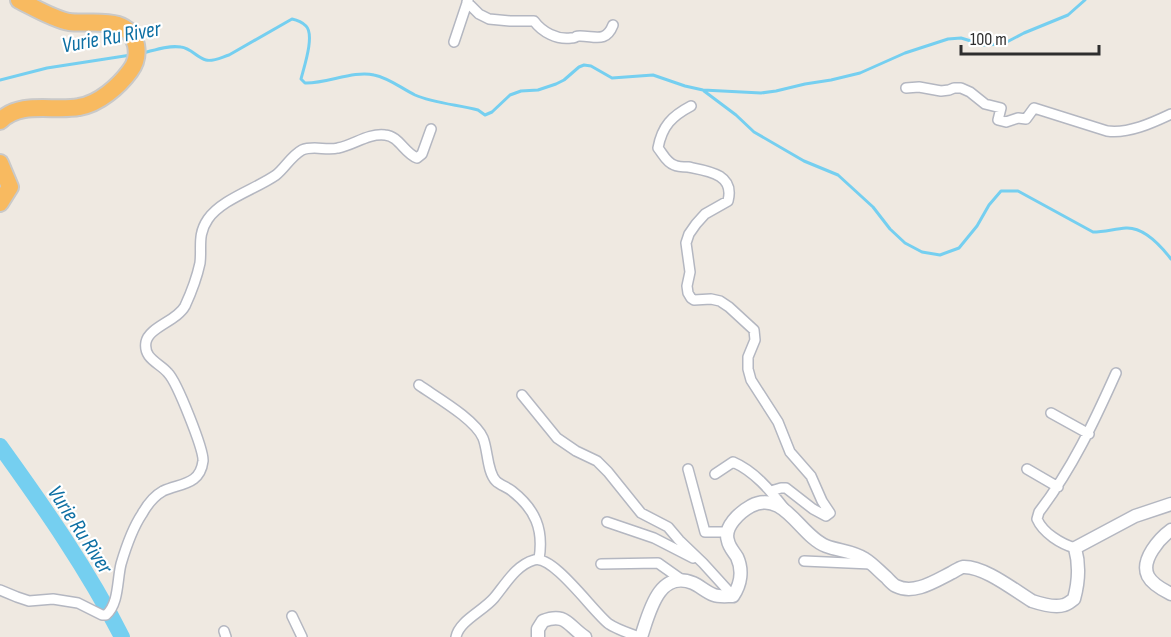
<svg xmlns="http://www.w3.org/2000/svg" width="1171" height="637" viewBox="0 0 1171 637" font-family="'Sofia Sans Condensed',sans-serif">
  <rect width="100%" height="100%" fill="#efe9e1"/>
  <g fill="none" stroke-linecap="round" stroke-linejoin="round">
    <path stroke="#75cff0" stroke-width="3" d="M143,53C155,50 168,45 181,47C191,48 197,58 206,60C213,62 222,57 229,55L292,19C297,20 302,22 306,26C315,35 304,67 301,79L305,83C326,84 354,70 374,75C389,78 401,88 415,95C433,103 459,105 478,110L485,115L492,112L510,95L521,91L538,90L556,84L564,80L579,67L584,65L591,66L612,78L653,75L685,86L703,90L761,93L776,91L805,84L831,80L860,73L905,53L948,39L961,38L984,45L1003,44L1024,33L1068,15L1085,0
      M0,80L47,68L131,55
      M704,91L736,115L754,132L804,161L838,175L873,207L890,229L905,243L922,252L940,255L959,248L977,226L989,205L1001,191H1018L1093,232C1104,232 1114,229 1126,228C1144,227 1161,246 1171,259"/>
    <path stroke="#75cff0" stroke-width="16" d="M0,446C44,507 88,570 122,637"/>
    <g stroke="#b4b7c1" stroke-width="12">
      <path id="minor" d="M467,2L479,14L489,19L510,21H534C542,32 557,40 571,38C579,38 572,36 580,36C595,36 606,43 613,25
        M454,42L468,0
        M906,88L919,87L941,91L949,90L954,88H961L970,92L985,104L1001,108L998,120L1006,122L1018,118L1026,119L1034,108L1107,131C1128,134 1152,123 1171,114
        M691,106C672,116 662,126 658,148C663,154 666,162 674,165C678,167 684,167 688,167C708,171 735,174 728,201L705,214L696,224L689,234L686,243L690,272L687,286L688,293L691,298L694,300L711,299L720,301L729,307L754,330L755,340L748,357V369L751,380L778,422L790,452L811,476L822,501L830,513L826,516L813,509L786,488H781L771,491
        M419,385C436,397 475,419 483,438C488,450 487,472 496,481C500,485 507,487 512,491C535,509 544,529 539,559
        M522,395L557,438L576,451L597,461L608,472L641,513L668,527L679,540L703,563L733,596
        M1051,413L1089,434
        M688,469L705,532H727
        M1027,469L1058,487
        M715,474L733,462C754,471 770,490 784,508
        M607,522L654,538L693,558
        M1075,548C1061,544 1043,533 1037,519L1039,512C1072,469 1094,422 1116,373
        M804,561L871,564
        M601,564L658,563L682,580
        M0,590L17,597L29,601L53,599L78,603L102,615H106C119,604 117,580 121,564C126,547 132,529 142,514C147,505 154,496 163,491C181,483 200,485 203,461C204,450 177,382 168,373C160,363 143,359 146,342C149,327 177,321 185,306C191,293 197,277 200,263C202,247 197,235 208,219C222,199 256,189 276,175C285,168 291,156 302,150C314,145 326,151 338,148C354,145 368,133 385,135C399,136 404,153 417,158L422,154L431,129
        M292,616L302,637
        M224,631L226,637
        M456,637C459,621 483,611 494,598C505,585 516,565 534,560C553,554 594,613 609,624C618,630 629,633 639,637"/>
    </g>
    <g stroke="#b4b7c1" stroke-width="15">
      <path id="tertiary" d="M1171,530C1160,538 1140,560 1148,576C1152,584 1163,590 1171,594
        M538,637V629L543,621C566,612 568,626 585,637
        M641,637C649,614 658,569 693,583C700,586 706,592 714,595C719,597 727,596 733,596C741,584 743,570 737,557C734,552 729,547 728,541C723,527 740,512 751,506C784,489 800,536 826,546C839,551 853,551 865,559C873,564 879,571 886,577C889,580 892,584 896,586C914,595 935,581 951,573C955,571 959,568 963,567C984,566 1014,590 1032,601C1041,604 1055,608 1064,605C1068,604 1071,601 1074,599C1079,581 1080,566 1075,548L1135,516L1171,504"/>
    </g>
    <g stroke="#c9c9c9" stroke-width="20">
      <path id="trunk" d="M0,121C21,100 54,112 79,107C99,104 119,86 130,71C136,63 138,56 136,45C128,14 93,25 69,22C53,19 33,7 19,0
        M0,163L10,187L0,203"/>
    </g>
    <use href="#minor" stroke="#fff" stroke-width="9"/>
    <use href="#tertiary" stroke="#fff" stroke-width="12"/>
    <use href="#trunk" stroke="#f8ba60" stroke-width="16"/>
  </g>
  <g text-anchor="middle" stroke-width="4.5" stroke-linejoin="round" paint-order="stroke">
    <g font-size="22" font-style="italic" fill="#0d6fa3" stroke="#fff">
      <text transform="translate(111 36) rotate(-10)" y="8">Vurie Ru River</text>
      <text transform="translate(81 529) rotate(57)" y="8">Vurie Ru River</text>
    </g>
  </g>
  <path d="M961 45v9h138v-9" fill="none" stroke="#2e2e2e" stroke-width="3"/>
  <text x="970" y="45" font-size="18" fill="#2e2e2e" stroke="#ffffff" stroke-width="4.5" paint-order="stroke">100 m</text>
</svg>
